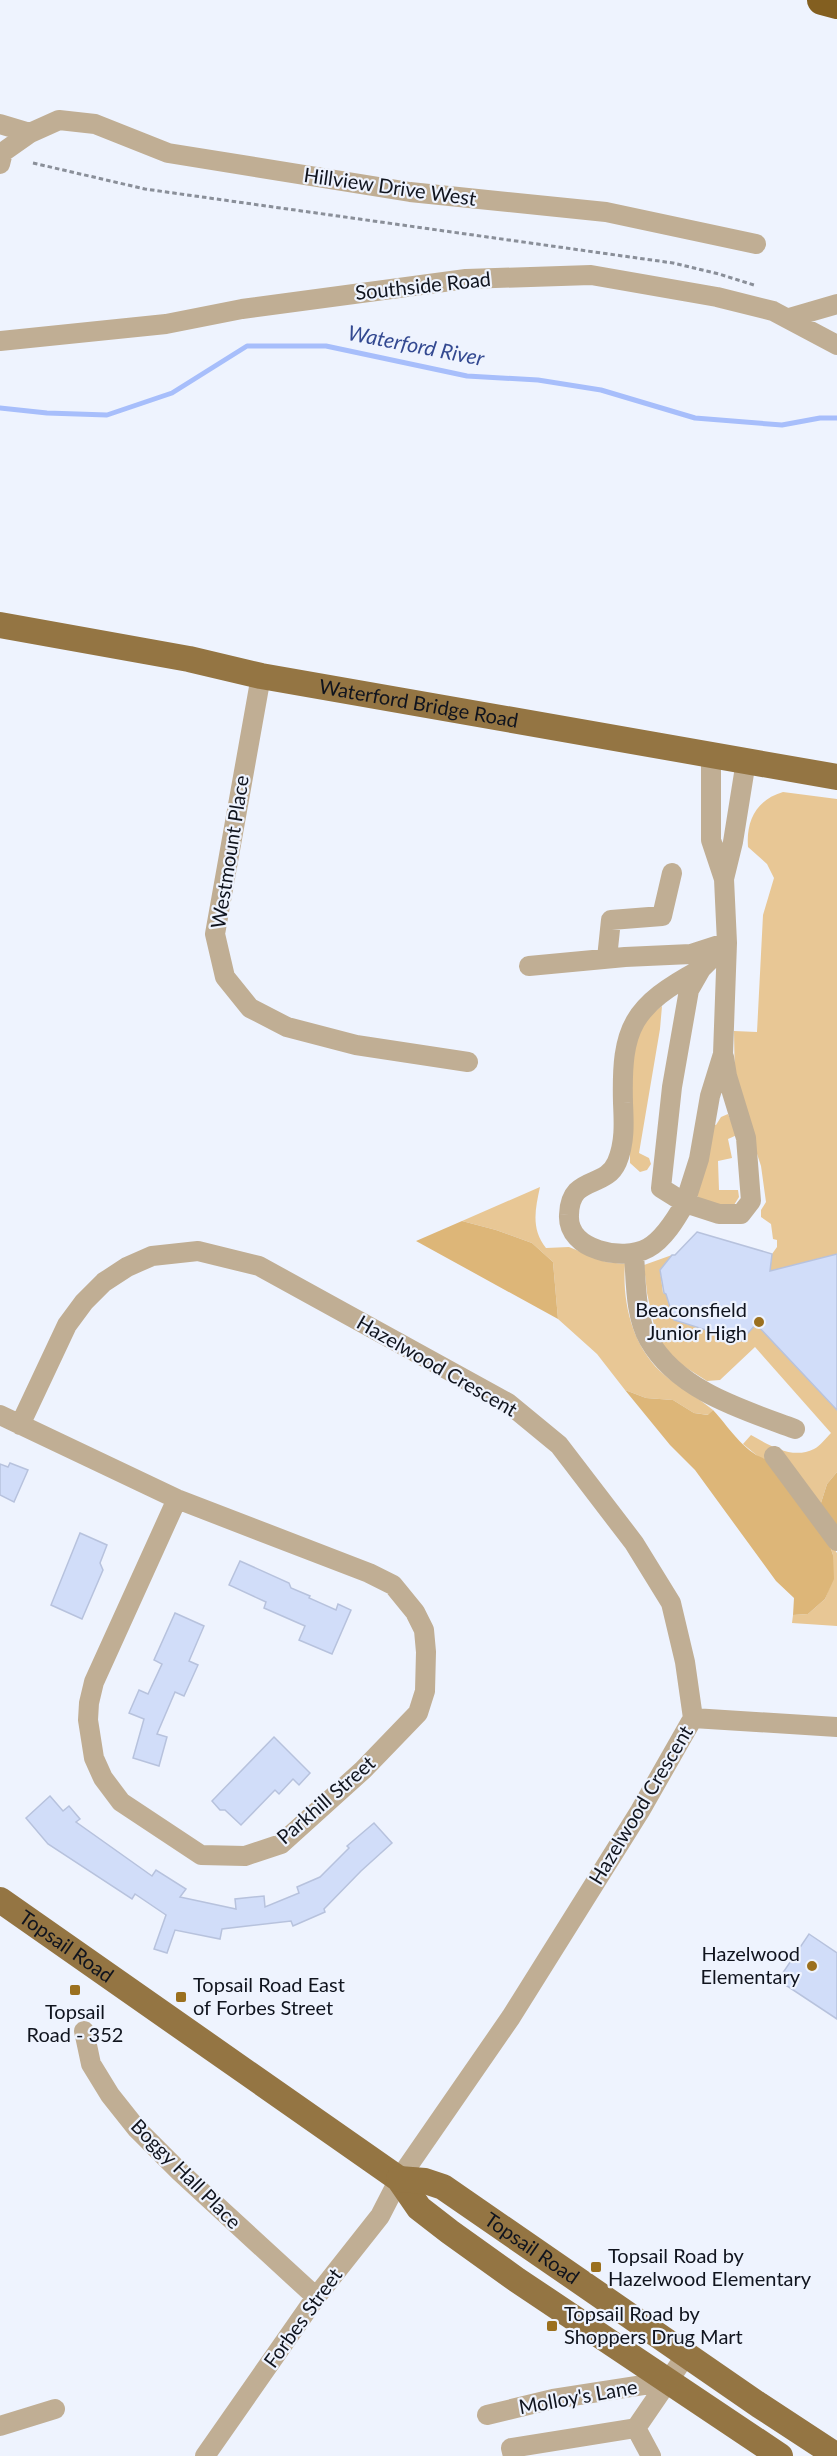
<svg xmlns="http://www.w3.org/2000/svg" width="837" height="2456" viewBox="0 0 837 2456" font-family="Lato,sans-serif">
  <rect width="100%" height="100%" fill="#eef3fe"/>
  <path fill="#e8c795" d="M783,792L837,799V1254L770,1271L772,1254L777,1247V1240L773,1239L771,1224L761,1217V1210L766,1202L761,1166L735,1087L734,1031L757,1032L763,915L774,878L767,864L748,847C746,821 756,800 783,792Z
    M662,1006L660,1029L639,1153L649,1158L651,1164L647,1170L640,1172L630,1163V1057L643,1020Z
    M728,1114L737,1135L728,1139L732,1158L718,1161L719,1190H738L739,1197L734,1205H707L696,1195L713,1124L716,1125L721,1117Z
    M540,1187C535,1210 531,1229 546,1248L569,1247L606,1262L625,1264C622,1302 632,1344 660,1371C676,1386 696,1396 713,1410L709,1415L694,1413L673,1400L646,1398L625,1390L597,1354L558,1319L553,1262L532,1243L496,1230L462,1221Z
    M672,1255L660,1270L663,1293L666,1294L674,1320L741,1341L756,1324L837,1410V1472L827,1484L820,1506L770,1460L760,1458L743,1444L751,1435C769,1445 792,1460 814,1449C820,1446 826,1438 831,1433L755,1347L720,1380L707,1381L674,1360L657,1339L647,1293L644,1265Z
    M828,1540L837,1553V1626L792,1623L793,1615L808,1614L825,1599L833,1579V1555Z"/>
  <path fill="#ddb678" d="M462,1221L496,1230L532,1243L553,1262L558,1319L416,1241Z
    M625,1390L646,1398L673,1400L694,1413L708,1415L713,1410C729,1427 746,1456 770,1460L828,1540L833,1555L834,1579L825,1599L808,1614L793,1615L794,1598L776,1581L695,1470L670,1445Z
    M837,1472V1531L820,1506L827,1484Z"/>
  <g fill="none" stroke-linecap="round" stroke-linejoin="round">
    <path stroke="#a7befb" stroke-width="5" d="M0,408L47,413L107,415L172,393L247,346H326L467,376L538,380L601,390L695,418L782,425L820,418H837"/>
  </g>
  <path fill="#d1ddf9" stroke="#b7c2dd" stroke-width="1.5" d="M697,1232L772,1254L770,1271L837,1254V1410L756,1324L741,1341L674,1320L666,1294L664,1293L660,1270L672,1255H675Z
    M10,1463L28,1470L14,1502L0,1495V1464L8,1467Z
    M80,1533L107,1545L100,1563L103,1570L82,1619L51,1605Z
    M240,1561L289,1583L291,1588L310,1596L309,1598L336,1610L338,1604L351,1610L332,1654L299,1640L305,1626L264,1608L266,1602L229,1585Z
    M175,1613L204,1626L189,1661L198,1665L184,1696L175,1692L157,1734L167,1737L159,1766L133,1758L144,1719L129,1713L139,1690L148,1694L162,1664L154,1660Z
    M274,1737L310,1773L299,1785L293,1779L279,1794L275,1790L241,1825L225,1810H220L212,1801Z
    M50,1796L63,1811L69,1806L80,1819L76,1822L152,1876L156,1870L186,1889L180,1897L236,1909L235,1899L264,1896L265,1907L299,1893L297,1887L320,1877L349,1848L347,1846L374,1823L392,1843L361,1871L324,1909L325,1912L293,1926L291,1921L222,1929L220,1939L175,1930L167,1953L154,1949L166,1915L135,1894L132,1899L48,1844L26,1818Z
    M809,1934L837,1953V2019L778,1980Z"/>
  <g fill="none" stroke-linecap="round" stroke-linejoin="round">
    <path stroke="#8a8f99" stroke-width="3" stroke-dasharray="4.5 3" stroke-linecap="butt" d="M33,163L145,189L673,263L719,274L754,285"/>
    <path stroke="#c0ae94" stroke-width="20" d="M0,124L30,133
      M0,164L3,152L30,133L59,120L95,124L168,153L410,192L606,212L756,244
      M789,318L837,304
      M0,341L166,324L242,309L466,279L591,275L717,297L773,311L837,345
      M261,676L215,934L225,977L250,1008L287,1027L356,1045L468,1062
      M711,755V840L724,879L727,943L723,1054L710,1096L699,1159L685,1203L661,1188L672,1087L689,990L701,969L727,943
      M724,879L733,842L746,761
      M607,958L611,920L662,916L672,873
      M529,966L625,957L691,954L725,943
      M701,969C632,1006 621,1027 623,1103C624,1123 625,1143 617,1162C605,1190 570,1174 569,1215C567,1250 623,1262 648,1248C664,1239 676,1219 685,1203L719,1214H741L751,1201L746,1138L727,1076L724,1057
      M634,1254C636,1281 635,1316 649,1340C678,1391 744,1410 795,1429
      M0,1415L177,1499L369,1573L393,1585L415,1612L424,1630L426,1652L425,1691L418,1713L363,1770L281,1844L245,1856L201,1855L121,1802L103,1778L94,1758L88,1720L89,1703L94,1682L177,1499
      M20,1425L67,1325L84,1302L104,1282L127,1267L152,1256L198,1251L259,1266L508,1403L559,1445L634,1543L671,1603L685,1662L693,1718L640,1811L511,2017L399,2179L380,2216L316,2297L205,2456
      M774,1456L837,1541
      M693,1718L837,1727
      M84,2031L91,2064L110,2095L137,2129L180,2172L316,2297
      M487,2415L553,2399L669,2381
      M0,2426L55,2409
      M636,2428L651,2456
      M513,2456L511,2448L636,2428L686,2355"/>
    <g stroke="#947543" stroke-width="26">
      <path id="s1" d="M0,625L189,659L261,676L837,777"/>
      <path id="s2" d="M0,1900L399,2179L419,2208L450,2232L517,2280L780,2456"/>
      <path id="s3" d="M399,2179L425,2181L443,2187L759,2405L837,2456"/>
    </g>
    <path stroke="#835f20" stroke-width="30" d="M822,0L837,4"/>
  </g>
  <g fill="#9b701f" stroke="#eef3fe" stroke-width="2">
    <circle cx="759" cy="1322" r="6"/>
    <circle cx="812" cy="1966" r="6"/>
    <rect x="69" y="1984" width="12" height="12" rx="3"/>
    <rect x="175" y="1991" width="12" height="12" rx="3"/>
    <rect x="590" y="2261" width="12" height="12" rx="3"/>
    <rect x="546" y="2320" width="12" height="12" rx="3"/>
  </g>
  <g text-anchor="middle" stroke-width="4.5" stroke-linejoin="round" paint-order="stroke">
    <g font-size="20" fill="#10141e" stroke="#eef3fe">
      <text transform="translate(390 187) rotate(8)" y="7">Hillview Drive West</text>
      <text transform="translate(423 286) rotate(-6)" y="7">Southside Road</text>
      <text dy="7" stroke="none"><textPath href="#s1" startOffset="426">Waterford Bridge Road</textPath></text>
      <text transform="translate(230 852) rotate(-81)" y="7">Westmount Place</text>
      <text transform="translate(437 1366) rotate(30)" y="7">Hazelwood Crescent</text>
      <text transform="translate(326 1800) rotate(-41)" y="7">Parkhill Street</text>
      <text transform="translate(641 1805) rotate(-59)" y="7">Hazelwood Crescent</text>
      <text dy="7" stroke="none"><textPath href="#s2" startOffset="81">Topsail Road</textPath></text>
      <text transform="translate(186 2174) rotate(45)" y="7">Boggy Hall Place</text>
      <text dy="7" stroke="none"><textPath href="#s3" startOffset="153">Topsail Road</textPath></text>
      <text transform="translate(303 2318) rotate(-54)" y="7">Forbes Street</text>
      <text transform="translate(578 2397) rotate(-10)" y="7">Molloy's Lane</text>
    </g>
    <g font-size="20" fill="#10141e" stroke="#eef3fe" text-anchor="start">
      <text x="747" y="1317" text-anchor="end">Beaconsfield<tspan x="747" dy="23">Junior High</tspan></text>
      <text x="800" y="1961" text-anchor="end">Hazelwood<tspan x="800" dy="23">Elementary</tspan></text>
      <text x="193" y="1992">Topsail Road East<tspan x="193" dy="23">of Forbes Street</tspan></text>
      <text x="75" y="2019" text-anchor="middle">Topsail<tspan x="75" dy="23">Road - 352</tspan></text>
      <text x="608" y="2263">Topsail Road by<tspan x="608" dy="23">Hazelwood Elementary</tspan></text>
      <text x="564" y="2321">Topsail Road by<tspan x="564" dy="23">Shoppers Drug Mart</tspan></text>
    </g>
    <g font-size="21" font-style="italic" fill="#334991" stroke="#eef3fe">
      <text transform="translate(416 346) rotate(11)" y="7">Waterford River</text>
    </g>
  </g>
</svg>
